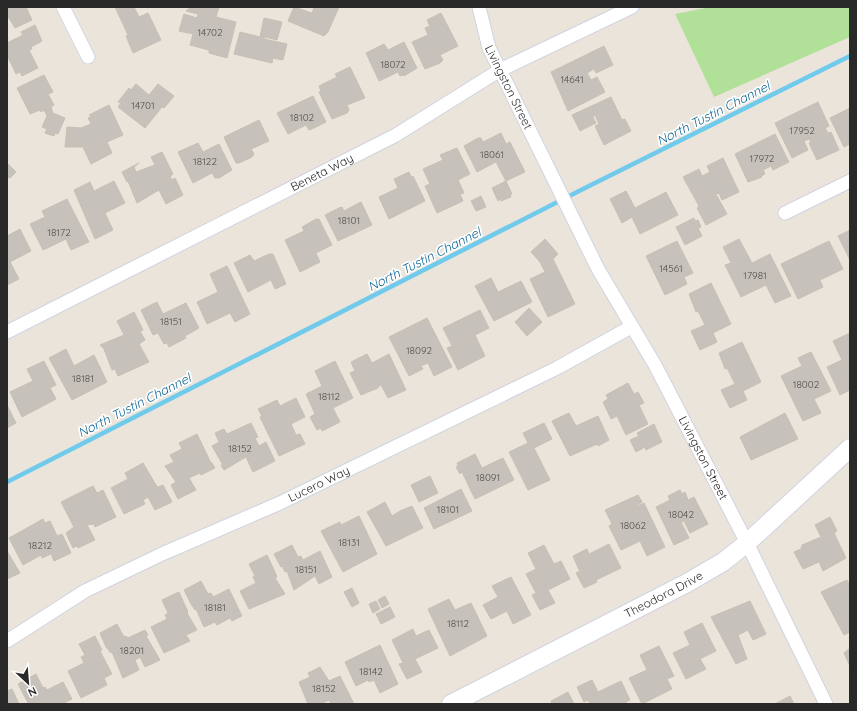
<svg xmlns="http://www.w3.org/2000/svg" width="857" height="711" viewBox="0 0 857 711" font-family="Quicksand,sans-serif">
  <rect width="100%" height="100%" fill="#ebe4da"/>
  <path fill="#b1e198" d="M711,7H850V37L714,97L675,14Z"/>
  <g fill="none" stroke-linecap="round" stroke-linejoin="round">
    <path stroke="#6fcaeb" stroke-width="4.5" d="M7,482L583,189L850,56"/>
  </g>
  <path fill="#c6c1ba" stroke="#c6c0b4" d="M7,7H26L32,20L15,28L7,15Z
    M115,7H134L139,17L148,13L161,40L133,53L126,36L128,35Z
    M191,7H219L216,17L236,22L227,58L209,53V50L190,45L193,34L179,31L184,14L197,18L198,14L186,11Z
    M294,7L312,13L314,8L312,7H339L328,32L324,36L288,21Z
    M441,13L458,46L440,55L443,60L440,63L425,69L412,42L428,35L425,28L430,26L427,20Z
    M264,18L282,22L277,40L265,37L264,39L287,44L283,60L273,58L272,63L234,54L240,32L260,37Z
    M35,25L42,41L31,47L32,49L29,50L38,68L22,76L20,72L16,74L7,55V43L23,35L21,32Z
    M404,42L417,68L404,76L403,75L400,76L398,72L379,81L366,53L384,44L388,50Z
    M604,46L613,65L596,73L594,69L587,73L591,80L597,77L605,92L568,111L551,72Z
    M350,67L365,98L347,105L349,110L347,113L332,119L319,92L321,91L319,86L337,77L335,74Z
    M44,75L53,92L48,94L54,105L51,107L53,113L65,118L58,134L55,133L54,136L45,133L47,129L42,127L47,116L44,110L41,112L40,110L30,114L17,88Z
    M136,84L149,95L158,84L174,96L164,108L162,107L145,128L118,107L121,103L118,102L129,88L131,90Z
    M313,96L326,122L312,129L309,130L306,125L288,134L277,113Z
    M611,97L622,120L625,119L631,131L604,145L595,126L599,124L595,115L593,117L596,123L580,131L572,115Z
    M818,102L829,126L825,128L828,133L831,132L839,150L817,160L809,143L811,142L809,139L804,141L808,150L792,158L775,123Z
    M109,105L123,135L107,142L112,153L91,164L83,147H65L67,127L81,128L91,124L88,118L91,117L89,115Z
    M850,108V144L844,147L830,118Z
    M259,120L269,141L251,149L254,154L252,157L239,163H236L224,137Z
    M501,133L506,144L510,142L525,172L506,181L496,162L477,172L464,146L478,138H481L483,142Z
    M775,134L789,162L773,170L771,166L763,170L765,174L761,176L762,177L748,182L735,154Z
    M198,143L203,152L219,144L232,170L219,178H215L212,173L193,183L178,152Z
    M457,148L470,174L458,180L464,193L460,194L463,201L437,213L425,186L430,184L423,169L443,160L440,155Z
    M162,152L173,174L170,176L172,180L175,178L183,195L166,204L159,190L137,203L128,181L127,182L122,172L139,163L134,167L136,172L155,165L151,157Z
    M723,158L739,192L722,200L719,193L715,195L717,196L727,214L706,225L697,208L699,206L683,177L699,169L702,176L710,172L707,166Z
    M7,163L16,172L10,178L7,177Z
    M409,172L411,177L413,176L425,201L389,219L379,197L398,188L394,179Z
    M114,181L125,203L105,213L113,230L95,239L74,190L90,182L94,191Z
    M506,181L512,194L510,195L511,197L501,201L500,199L498,201L492,188Z
    M626,191L635,208L666,192L678,215L640,234L632,217L622,223L610,199Z
    M481,196L486,207L476,211L471,201Z
    M67,199L89,242L71,250L66,239L43,250L30,224L45,217L42,211Z
    M361,202L372,225L338,241L325,215L339,208L342,207L344,211Z
    M694,218L695,221L698,220L701,227L698,228L702,236L685,245L676,227Z
    M316,219H319L332,245L316,253L320,262L300,272L285,240L304,231L302,227Z
    M20,229L31,251L10,262L19,279L7,285V236Z
    M850,230V260L838,236Z
    M545,239L558,254L553,259L575,304L548,317L530,279L545,272L540,262L531,252Z
    M739,239L752,263L770,254L791,296L775,303L766,285L741,297L725,265L731,263L723,247Z
    M677,241L693,273L684,277L687,284L665,295L646,256Z
    M829,241L843,269L820,280L823,287L798,299L781,264Z
    M269,254H273L286,284L275,289L271,280L248,292L234,263L250,255L254,261Z
    M227,266L250,314L235,322L230,313L207,324L197,302L218,292L210,274Z
    M491,278L498,292L521,281L532,302L494,321L475,286Z
    M711,283L731,324L713,333L717,342L700,350L691,331L705,325L698,311L696,312L689,294Z
    M157,302L163,314L186,303L199,328L185,336L186,338L169,347L167,343L164,344L158,333L153,335L141,310Z
    M529,308L542,322L527,336L515,322Z
    M480,310L489,328L475,335L485,356L458,370L447,348L452,346L443,328Z
    M134,312L143,330L140,331L145,340L139,344L149,362L118,376L115,369L112,370L104,349L100,345L124,335L117,321Z
    M427,318L452,367L434,376L428,363L421,366L423,369L409,376L389,337Z
    M850,333V390L840,395L827,367L842,360L833,341Z
    M742,342L761,382L743,391L747,400L730,408L721,390L735,384L727,368L725,369L719,353Z
    M66,349L74,366L94,355L107,382L72,400L49,358Z
    M811,352L831,391L814,399L821,413L803,421L781,376L802,366L798,358Z
    M367,354L372,363L389,354L406,390L388,398L381,385L378,387V388L361,395L350,373L355,371L351,362Z
    M44,361L56,385L50,388L56,399L22,417L10,392L33,381L27,369Z
    M335,361L353,398L333,408L340,422L322,431L321,428L317,430L310,417L315,414L306,394L322,386L315,371Z
    M628,383L634,394L638,392L644,403L639,405L648,424L626,435L617,416L611,419L603,402L608,399L606,395Z
    M296,398L305,417L291,424L296,435L300,434L305,444L279,456L260,417L262,416L258,409L277,400L280,406Z
    M7,405L16,423L7,428Z
    M569,413L576,426L598,416L609,440L598,446L597,444L570,456L552,421Z
    M785,413L798,439L751,460L740,437Z
    M251,423L258,437L255,438L259,446L266,442L275,461L253,472L246,457L224,470L221,465H223L212,446L219,442L215,433L224,429L227,434Z
    M544,423L552,439L534,448L550,480L528,490L509,452L528,443L523,433Z
    M654,424L662,442L646,450L645,447L636,452L630,440L639,436L637,433Z
    M197,434L211,463H212L215,468L201,475L200,473L189,478L196,490L178,499L171,485L176,482L165,466L174,462L170,455L182,449L179,443Z
    M475,454L482,468L503,458L514,480L475,499L462,472L460,474L456,467L458,466L457,463Z
    M143,463L156,485L158,487L163,485L172,502L155,510L148,497L143,500L145,504L124,514L111,488L128,479L125,473Z
    M430,476L438,493L419,502L411,485Z
    M93,486L97,493L103,490L116,517L95,527L94,524L87,525L95,540L78,548L76,546L73,548L66,533L74,527L61,502Z
    M461,489L472,511L434,529L424,508Z
    M680,490L682,494L685,492L688,500L694,497L708,524L690,533L684,521L681,522L689,538L674,545L656,507L670,500L668,496Z
    M638,495L642,502L632,509L644,503L665,547L647,556L640,541L621,550L609,526L612,524L605,510Z
    M385,502L392,516L400,511L412,506L423,528L386,546L367,512Z
    M359,516L377,554L343,572L321,531L340,522L341,525Z
    M830,517L837,531L834,533L846,558L823,571L819,562L803,569L794,552L801,549L802,545L821,537L815,525Z
    M43,519L45,523L50,521L57,536L62,534L71,553L54,561L51,554L42,558L41,555L23,565L9,538Z
    M609,544L621,568L596,580L597,582L584,588L576,573L587,567L579,570L573,556L587,549L589,554Z
    M292,545L298,557L301,556L303,560L320,551L332,577L319,584L315,576L294,590L287,571L285,572L282,566L281,567L274,554Z
    M544,545L554,564L561,561L570,579L548,590L555,603L540,610L532,595L536,593L526,574L536,569L528,553Z
    M7,551L20,573L7,579Z
    M267,555L274,570L277,577L275,578L285,594L249,609L240,591L256,583L253,577L255,576L249,564Z
    M511,577L531,615L513,624L507,611L491,619L483,605L498,597L492,586Z
    M847,580L850,586V632L844,635L821,592Z
    M201,581L208,594L211,593L213,597L229,589L242,616L232,621L230,618L217,625L215,622L204,627L196,609L195,610L191,604L184,590Z
    M352,588L359,603L352,607L344,592Z
    M179,592L188,612L187,613L197,630L186,635L190,641L164,653L151,627L167,619L165,615L168,613L162,600Z
    M385,596L389,604L382,608L378,600Z
    M449,599L455,610L471,603L487,636L450,656L428,609Z
    M376,601L380,609L373,613L369,604Z
    M750,601L766,634L753,640L748,630L738,635L747,659L736,664L711,617Z
    M390,607L395,617L381,624L376,614Z
    M702,623L716,651L700,659L706,669L686,679L673,653L690,645L684,632Z
    M117,624L124,637L126,636L128,638L145,630L148,635L146,636L160,660L145,667L140,657L135,660L139,670L123,678L112,652L111,653L106,647L100,633Z
    M413,629L416,636L429,630L438,648L415,659L422,672L407,679L399,664L403,663L392,640Z
    M95,636L102,650L100,651L112,674L104,678L107,685L81,698L68,671L84,663L81,657L85,655L79,644Z
    M380,645L398,684L380,693L374,680L369,682L368,680L356,686L345,662Z
    M659,646L674,676L667,679L672,689L642,704L629,678L647,670L640,655Z
    M850,648V666L844,653Z
    M320,667L329,681L340,676L354,704H331L329,700L321,704H308L299,682L310,677L308,673Z
    M36,674L43,688L45,687L47,690L63,682L72,699L62,704L28,703L18,684Z
    M592,680L598,692L621,681L630,700L626,702V704H590L588,700L584,702L577,687Z
    M12,689L19,704H7V691Z
    M568,692L574,704H552L551,701Z
    M790,696L794,704H775Z"/>
  <g fill="none" stroke-linecap="round" stroke-linejoin="round">
    <g stroke="#d0d3e1" stroke-width="15">
      <g id="street">
        <path d="M63,7L88,57"/>
        <path id="s1" d="M479,7L489,48L500,70L598,269L655,365L747,543L826,704"/>
        <path d="M785,213L850,181"/>
        <path id="s2" d="M7,332L396,135L500,70L632,7"/>
        <path id="s3" d="M7,641L85,591L162,554L280,503L557,368L631,327"/>
      </g>
    </g>
    <g stroke="#d0d3e1" stroke-width="20">
      <g id="secondary">
        <path id="s4" d="M451,704L687,583L723,562L747,543L850,448"/>
      </g>
    </g>
    <use href="#street" stroke="#fff" stroke-width="13"/>
    <use href="#secondary" stroke="#fff" stroke-width="18"/>
  </g>
  <g text-anchor="middle" stroke-width="3.5" stroke-linejoin="round" paint-order="stroke">
    <g font-size="10" fill="#504f4d">
      <text x="210" y="36">14702</text>
      <text x="393" y="68">18072</text>
      <text x="572" y="83">14641</text>
      <text x="143" y="109">14701</text>
      <text x="302" y="121">18102</text>
      <text x="802" y="134">17952</text>
      <text x="492" y="158">18061</text>
      <text x="762" y="162">17972</text>
      <text x="205" y="165">18122</text>
      <text x="349" y="224">18101</text>
      <text x="59" y="236">18172</text>
      <text x="671" y="272">14561</text>
      <text x="755" y="279">17981</text>
      <text x="171" y="325">18151</text>
      <text x="419" y="354">18092</text>
      <text x="83" y="382">18181</text>
      <text x="806" y="388">18002</text>
      <text x="329" y="400">18112</text>
      <text x="240" y="452">18152</text>
      <text x="488" y="481">18091</text>
      <text x="448" y="513">18101</text>
      <text x="681" y="518">18042</text>
      <text x="633" y="529">18062</text>
      <text x="349" y="546">18131</text>
      <text x="40" y="549">18212</text>
      <text x="306" y="573">18151</text>
      <text x="215" y="611">18181</text>
      <text x="458" y="627">18112</text>
      <text x="132" y="654">18201</text>
      <text x="371" y="675">18142</text>
      <text x="324" y="692">18152</text>
    </g>
    <g font-size="12" fill="#292929" stroke="#fff">
      <text dy="4" stroke="none"><textPath href="#s1" startOffset="86">Livingston Street</textPath></text>
      <text dy="4" stroke="none"><textPath href="#s2" startOffset="353">Beneta Way</textPath></text>
      <text dy="4" stroke="none"><textPath href="#s1" startOffset="505">Livingston Street</textPath></text>
      <text dy="4" stroke="none"><textPath href="#s3" startOffset="350">Lucero Way</textPath></text>
      <text dy="4" stroke="none"><textPath href="#s4" startOffset="239">Theodora Drive</textPath></text>
    </g>
    <g font-size="13" font-style="italic" fill="#106795" stroke="#fff">
      <text transform="translate(713 113) rotate(-27)" y="5">North Tustin Channel</text>
      <text transform="translate(424 259) rotate(-27)" y="5">North Tustin Channel</text>
      <text transform="translate(134 405) rotate(-27)" y="5">North Tustin Channel</text>
    </g>
  </g>
  <rect width="857" height="711" fill="none" stroke="#292929" stroke-width="16"/>
  <g transform="translate(28 683) rotate(154)" stroke="#ffffff" stroke-width="3" paint-order="stroke">
  <path d="M0-3L7 15L0 10L-7 15Z" fill="#292929"/>
  <text y="-6" font-size="11" font-weight="bold" text-anchor="middle" fill="#292929">N</text>
  </g>
</svg>
